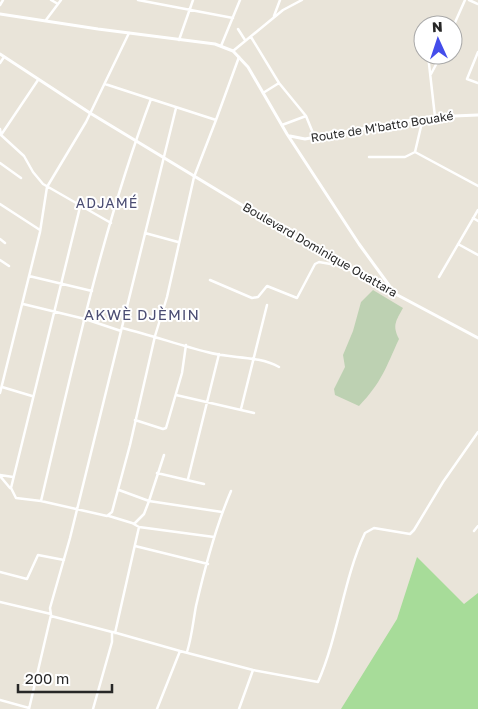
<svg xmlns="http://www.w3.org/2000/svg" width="478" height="709" viewBox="0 0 478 709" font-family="'Golos Text',sans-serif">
  <rect width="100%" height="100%" fill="#e9e4d9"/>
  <path fill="#a7dc99" d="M417,557L464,604L478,593V709H341L397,619Z"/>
  <path fill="#bdd1b2" d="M373,290L403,308C396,321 392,325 399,339C386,367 382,382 359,406L335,395L334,389L345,367L343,355L353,331L361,302Z"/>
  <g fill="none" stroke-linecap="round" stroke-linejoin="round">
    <path stroke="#fff" stroke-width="2.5" d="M51,0L58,4
      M138,0L233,18
      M469,0L478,4
      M0,5L3,0
      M274,16L280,0
      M46,20L61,0
      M428,25V24
      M453,27L465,0
      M238,29L245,40
      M251,37L279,83L306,116L315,138
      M179,40L193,0
      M221,46L240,0
      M233,51L283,10L302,0
      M478,52L467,79L478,83
      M428,55L435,117
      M0,63L4,57
      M431,74L441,55
      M263,93L279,83
      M151,99L216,120L239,57
      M282,125L306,116
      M0,129L1,135L24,156L33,172L43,184L111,223
      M1,135L38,80
      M415,152L478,186
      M369,157H405L415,152L423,118
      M0,163L21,178
      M0,204L40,230
      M80,207L11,488L16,498L41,501L107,516L112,512L130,445L155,336L167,297L194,177L216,120
      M473,218L478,221
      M145,233L178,242
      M0,239L5,243
      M458,244L478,255
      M0,260L9,266
      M29,276L92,291
      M439,277L478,210
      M210,280L252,298L258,297L267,286L297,298L315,264L319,262L342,266
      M23,304L85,319L121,331
      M122,328C151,335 179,345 207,352C231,359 257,355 279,367
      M2,387L32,396
      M0,393L40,232L47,187L86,122L129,33
      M176,395L254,413
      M241,409L267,305
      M135,420L163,429L166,428L182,373L186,345
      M157,473L204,484
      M0,475L13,477
      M0,476L10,488
      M188,479L219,354
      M119,490L149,501L164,455
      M41,501C73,366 102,229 151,99L105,84
      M109,516L132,523L139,527L214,537
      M134,524L144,514L149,501L222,512
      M474,531L478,526
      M135,546L208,564
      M0,572L27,579L38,555L64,560
      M0,602L51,614
      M51,616L112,632V642L93,709
      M113,632L180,651
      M115,633L139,527
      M187,652C192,636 193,622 196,606C205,567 215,528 231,491
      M0,700L29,708
      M29,709L51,615L50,608L70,538L176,108
      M157,709L180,651L253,670
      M239,709L253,670L318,682C339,634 343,580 365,533L374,528L410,534L414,530L443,482L478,432"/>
    <path stroke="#fff" stroke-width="3" d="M0,14L98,29L215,44L233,51L248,67L287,134L359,244L394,292
      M0,54L90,113L343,266L478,338
      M290,136L305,139L429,117L478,115"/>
  </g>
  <g text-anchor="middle" stroke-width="4" stroke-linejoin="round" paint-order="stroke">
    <g font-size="12" fill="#272727" stroke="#fff">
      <text transform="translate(382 127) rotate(-9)" y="4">Route de M'batto Bouaké</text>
      <text transform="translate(320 250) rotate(30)" y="4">Boulevard Dominique Ouattara</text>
    </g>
    <g font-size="14" letter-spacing="1" fill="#4b4d73" stroke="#fff">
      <text x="107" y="208">ADJAMÉ</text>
    </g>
    <g font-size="15" letter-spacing="1" fill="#4b4d73" stroke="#fff">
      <text x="142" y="320">AKWÈ DJÈMIN</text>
    </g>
  </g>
  <g transform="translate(438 40) rotate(357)"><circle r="24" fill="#ffffff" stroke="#a9a9a9"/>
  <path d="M0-4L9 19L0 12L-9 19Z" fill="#444deb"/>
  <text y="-8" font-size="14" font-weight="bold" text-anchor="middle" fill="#272727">N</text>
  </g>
  <path d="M18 684v8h94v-8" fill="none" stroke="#272727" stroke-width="2.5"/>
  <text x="25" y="684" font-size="15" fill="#272727" stroke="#ffffff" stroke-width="4" paint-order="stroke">200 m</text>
</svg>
